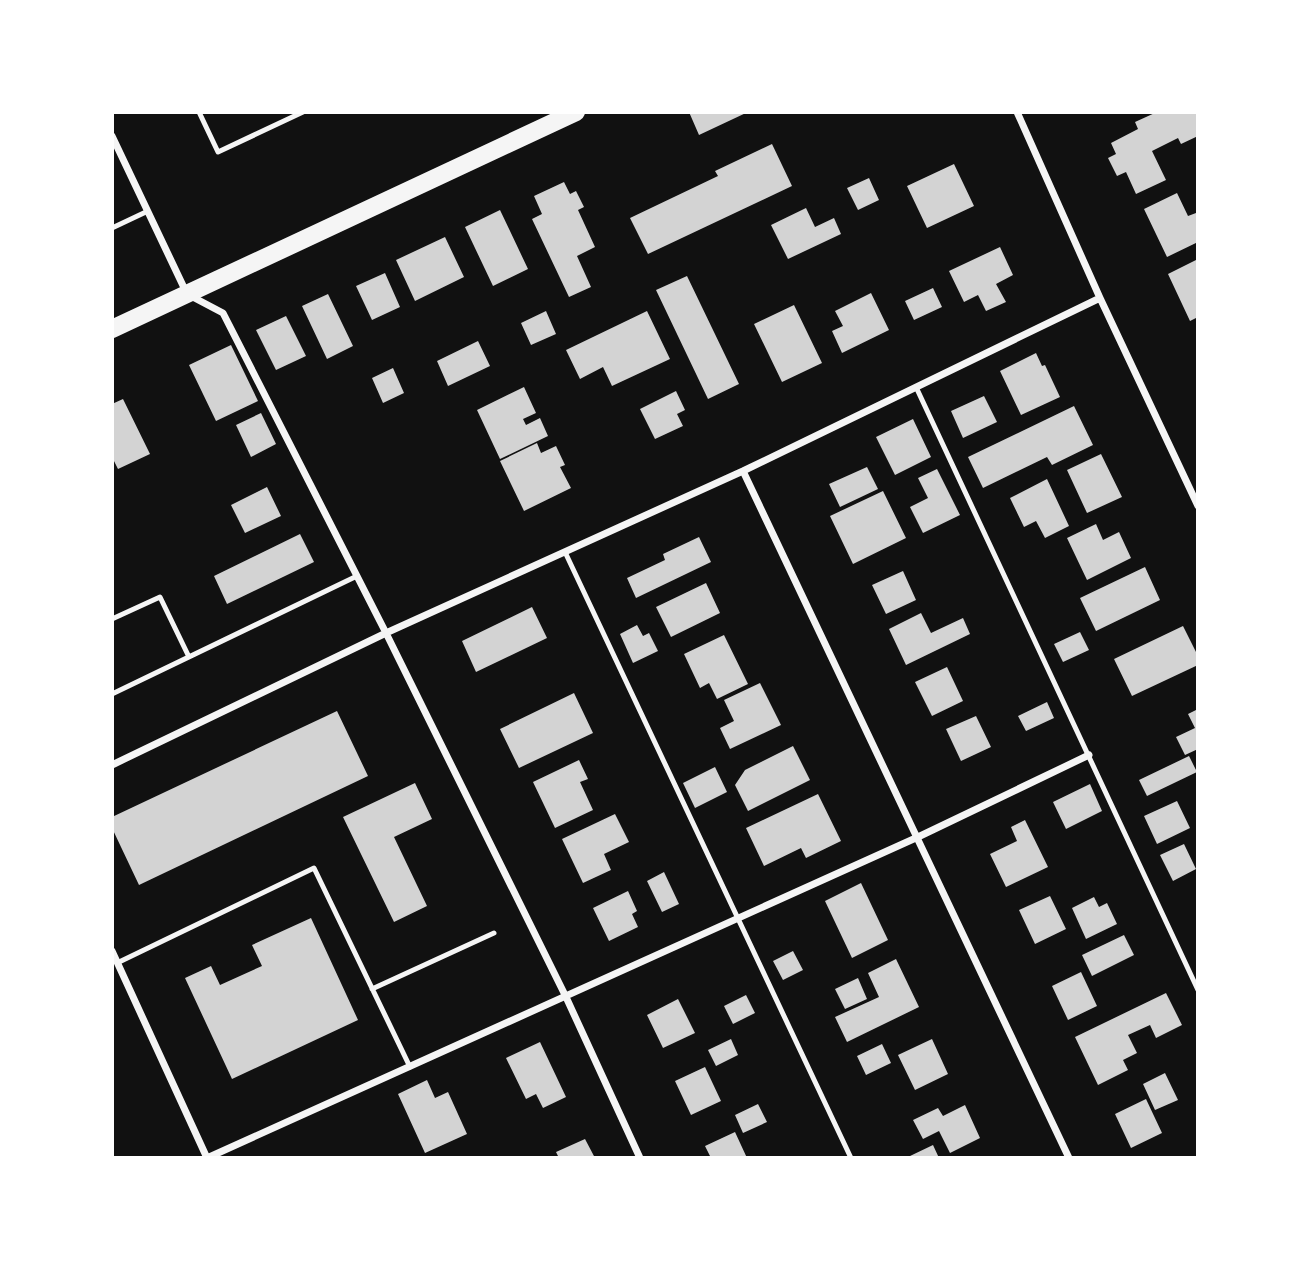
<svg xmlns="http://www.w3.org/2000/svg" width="1310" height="1270" viewBox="0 0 1310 1270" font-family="Barlow,sans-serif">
  <rect width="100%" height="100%" fill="#111"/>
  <path fill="#d3d3d3" d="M689,112H748L699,135Z
    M1157,112H1198V136L1181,144L1178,138L1152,151L1166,180L1136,194L1126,172L1117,176L1108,158L1116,154L1111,143L1138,129L1135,122Z
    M772,144L792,186L648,254L630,218L718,176L715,171Z
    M954,164L974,206L927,228L907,186Z
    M869,178L879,200L858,210L847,188Z
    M564,182L570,194L576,191L584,207L578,210L595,247L577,256L591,287L569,297L532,219L542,214L534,196Z
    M1177,193L1188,216L1196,213L1198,216V242L1167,257L1144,209Z
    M806,208L815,227L834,218L841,234L788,259L771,225Z
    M500,210L528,269L493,286L465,227Z
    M445,237L464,277L415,301L396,260Z
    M1000,247L1013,275L996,284L1006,302L986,311L978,295L964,302L949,271Z
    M1198,259V317L1190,321L1168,274Z
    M385,273L400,307L372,320L356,286Z
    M687,276L739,384L708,399L656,290Z
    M933,288L942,307L914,320L905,301Z
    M871,293L889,330L842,353L832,331L843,326L835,311Z
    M328,294L353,346L327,359L302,306Z
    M794,305L822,363L782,382L754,324Z
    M546,311L556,334L531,345L521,323Z
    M647,311L670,359L612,386L603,367L580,379L566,350Z
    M286,316L306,356L276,370L256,330Z
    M478,341L490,366L448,386L437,361Z
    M231,345L258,401L216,421L189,365Z
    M1036,353L1042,366L1045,365L1060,397L1021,415L1000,371Z
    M393,368L404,393L383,403L372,378Z
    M524,387L536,413L523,419L526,425L540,418L548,436L500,459L477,410Z
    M676,391L685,410L677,414L683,426L655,439L640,409Z
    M984,396L997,422L963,438L951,411Z
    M123,399L150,454L118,469L112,457V404Z
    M1074,406L1093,445L1052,465L1047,457L983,488L968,457Z
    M261,413L276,444L251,457L236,425Z
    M913,419L931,457L895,475L876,437Z
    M537,443L541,453L556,446L565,465L560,467L571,488L524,511L500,461Z
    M1101,454L1122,497L1087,513L1067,470Z
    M867,467L878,489L840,507L829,484Z
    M937,469L960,515L923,533L910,507L928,498L918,478Z
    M1047,479L1069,526L1045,538L1036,521L1024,527L1010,498Z
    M267,487L281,516L245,533L231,505Z
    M883,491L906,538L853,564L830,516Z
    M1096,524L1103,540L1119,532L1131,558L1087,580L1067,538Z
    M300,534L314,562L227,604L214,576Z
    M699,537L711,562L636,598L627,578L665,560L663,554Z
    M1145,567L1160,600L1096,631L1080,598Z
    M903,571L916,600L886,614L872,585Z
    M706,583L720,613L671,637L656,607Z
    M532,607L547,638L476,672L462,641Z
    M921,613L931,633L963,618L970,634L906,665L889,629Z
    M637,625L643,636L649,633L658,651L633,663L620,634Z
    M1183,626L1198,656V665L1132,696L1114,659Z
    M1080,632L1089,650L1063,662L1054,644Z
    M724,635L748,684L717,699L709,683L700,688L684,654Z
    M947,667L963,701L932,716L915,682Z
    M760,683L781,725L730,749L720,728L734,721L724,700Z
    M574,693L593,733L519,768L500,729Z
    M1047,702L1054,718L1026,731L1018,716Z
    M1198,709V749L1185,755L1176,737L1195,728L1188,714Z
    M337,711L368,776L139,885L112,828V817Z
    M976,716L991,747L961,761L946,729Z
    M793,746L810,780L748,811L735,785L745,770Z
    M1189,756L1197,772L1147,796L1139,780Z
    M579,760L588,779L580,782L593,810L555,828L533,782Z
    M715,767L727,792L695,808L683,783Z
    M415,783L432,819L394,837L427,906L394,922L343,817Z
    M1090,784L1102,811L1066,829L1053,802Z
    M818,794L841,841L806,858L801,848L764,866L746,828Z
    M1177,801L1190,828L1157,844L1144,816Z
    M615,814L629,842L604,854L611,870L583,883L562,839Z
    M1025,820L1048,867L1006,887L990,854L1017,841L1011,827Z
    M1184,844L1196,869L1173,881L1160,855Z
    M664,872L679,904L662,912L647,881Z
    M861,883L888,940L852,958L825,901Z
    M628,891L637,911L632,914L638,927L609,941L593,908Z
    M1050,896L1066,929L1035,944L1019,910Z
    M1094,897L1099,907L1107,903L1117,924L1086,939L1072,908Z
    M311,918L358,1020L232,1079L185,978L211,966L220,985L262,966L252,945Z
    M1124,935L1134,955L1092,976L1082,955Z
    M793,951L803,970L783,980L773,961Z
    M896,959L919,1007L847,1042L835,1017L879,997L868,973Z
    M1081,972L1097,1006L1068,1020L1052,986Z
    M858,978L867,999L845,1009L835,989Z
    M1166,993L1182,1025L1156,1038L1150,1025L1128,1035L1137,1053L1123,1060L1128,1070L1098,1085L1075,1037Z
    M746,995L755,1013L733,1024L724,1006Z
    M678,999L695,1033L663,1048L647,1015Z
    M731,1039L738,1055L716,1066L708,1050Z
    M932,1039L948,1074L915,1090L898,1055Z
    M540,1042L566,1097L543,1108L536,1094L526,1099L506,1058Z
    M882,1044L891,1063L866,1075L857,1056Z
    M705,1067L721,1101L691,1115L675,1081Z
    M1165,1073L1178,1100L1155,1110L1143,1084Z
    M427,1080L435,1098L448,1092L467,1134L425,1153L398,1094Z
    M1146,1099L1162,1133L1131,1148L1115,1114Z
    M758,1104L767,1122L743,1133L735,1115Z
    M965,1105L980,1138L950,1153L939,1131L923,1139L913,1120L938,1108L943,1116Z
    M735,1132L747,1158H711L705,1146Z
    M585,1139L595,1158H559L556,1152Z
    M933,1145L939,1158H911L910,1156Z"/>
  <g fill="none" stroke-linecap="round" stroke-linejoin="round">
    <path stroke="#f5f5f5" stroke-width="5" d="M199,112L218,152L303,112
      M112,228L148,211
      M916,387L1198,990
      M565,552L851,1158
      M112,619L160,597L189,657
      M112,694L357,576
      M117,963L314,868L410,1067
      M372,989L494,933"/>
    <path stroke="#f5f5f5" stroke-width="7" d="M1017,112L1100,298L1198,506
      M112,136L187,294L223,313L386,633L566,997L640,1158
      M743,471L1069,1158
      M112,765L386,633L743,471L1100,298
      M112,951L207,1158L918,837L1089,755"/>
    <path stroke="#f5f5f5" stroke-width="18" d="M112,329L576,112"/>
  </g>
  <rect width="1310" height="1270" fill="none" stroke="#ffffff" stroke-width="228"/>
</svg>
